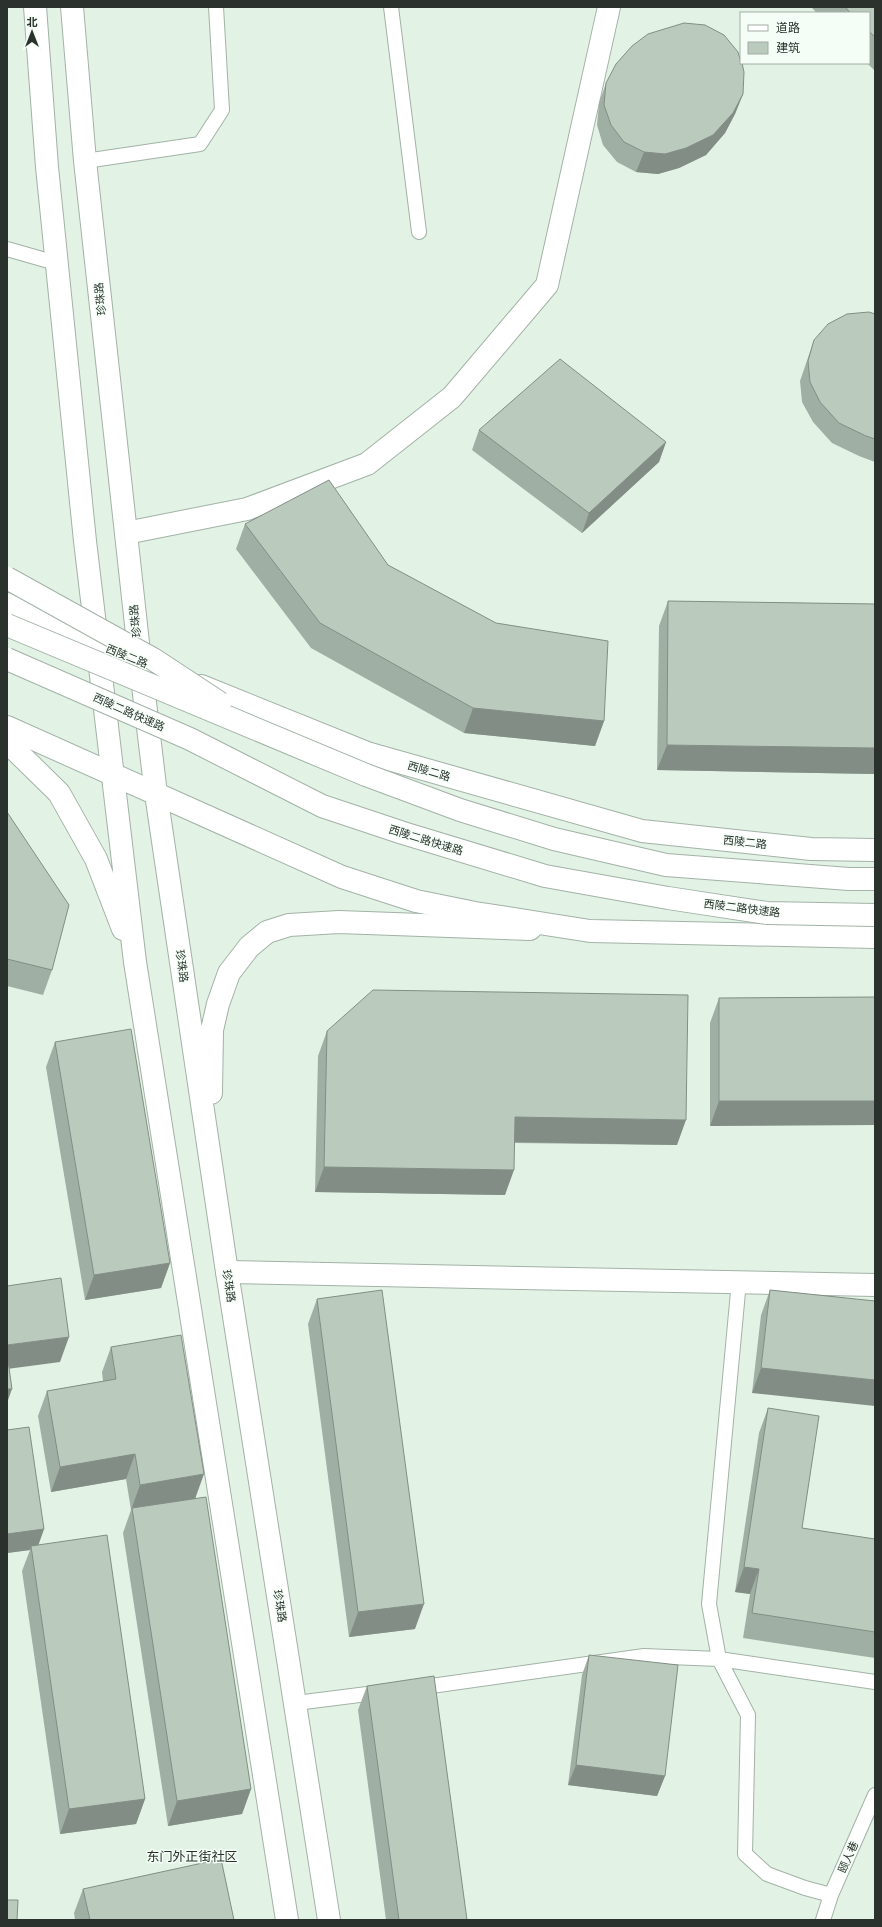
<svg xmlns="http://www.w3.org/2000/svg" width="882" height="1927" viewBox="0 0 882 1927" font-family="'Archivo Narrow','Noto Sans SC',sans-serif">
  <rect width="100%" height="100%" fill="#e2f3e6"/>
  <g fill="none" stroke-linecap="round" stroke-linejoin="round">
    <g stroke="#a2b2a6" stroke-width="16">
      <path id="lane" d="M391,7L419,232
        M85,161L200,144L222,110L216,7
        M7,249L56,263
        M739,1281L709,1604L719,1659L748,1715L745,1854L767,1874L805,1888L831,1895
        M417,1688L644,1656L719,1659L875,1682
        M296,1703L383,1692
        M823,1920L831,1895L875,1795"/>
    </g>
    <g stroke="#a2b2a6" stroke-width="24">
      <path id="street" d="M126,533L247,509L367,464L452,397L547,285L609,7
        M227,1272L875,1285"/>
    </g>
    <g stroke="#a2b2a6" stroke-width="24">
      <path id="secondary" d="M35,7L47,167L85,541L135,962L287,1920
        M72,7L85,161L140,661L156,794L227,1272L329,1920
        M7,742L59,793L96,859L123,929
        M211,1093L212,1030L218,1004L229,973L249,947L267,932L289,925L339,922L530,929"/>
    </g>
    <g stroke="#a2b2a6" stroke-width="24">
      <path id="primary" d="M7,604L145,663
        M201,686L367,753L642,831L811,849L875,850
        M7,727L342,877L416,901L475,913L590,931L875,937"/>
    </g>
    <use href="#lane" stroke="#fff" stroke-width="14"/>
    <use href="#street" stroke="#fff" stroke-width="22"/>
    <use href="#secondary" stroke="#fff" stroke-width="22"/>
    <use href="#primary" stroke="#fff" stroke-width="22"/>
    <g stroke="#a2b2a6" stroke-width="24" stroke-linecap="butt">
      <path id="highway-bridge" d="M7,578L153,659L220,703
        M7,625L366,775L460,810L554,839L666,865L849,879H875
        M7,659L190,739L322,806L403,833L545,876L668,898L767,913L875,915"/>
    </g>
    <use href="#highway-bridge" stroke="#fff" stroke-width="22"/>
  </g>
  <path fill="#a0afa3" d="M811,7H875V71L867,63H869V13H817Z
    M606,83L743,94L735,114L725,133L706,155L679,168L658,174L636,172L617,162L603,145L597,125L599,103Z
    M875,314V462L859,456L832,443L813,422L802,402L800,381L814,340Z
    M479,430L666,442L659,462L582,533L472,450Z
    M245,524L388,565L604,721L595,746L464,733L311,648L236,549Z
    M668,601L875,604V774L657,770L659,626Z
    M7,812L52,970L43,995L7,986Z
    M875,997L710,1126V1023L719,998Z
    M327,1031L677,1145L514,1143L505,1195L315,1192L318,1056Z
    M55,1042L170,1263L161,1288L85,1300L46,1067Z
    M770,1290L875,1301L752,1393L761,1315Z
    M317,1299L415,1629L349,1637L308,1324Z
    M111,1347L196,1498L251,1789L242,1814L168,1826L123,1533L131,1510L126,1479L51,1492L38,1416L47,1391L103,1381L102,1372Z
    M768,1408L802,1528L875,1539V1658L743,1638L750,1594L735,1592L759,1433Z
    M7,1430L44,1529L38,1545L145,1799L136,1824L60,1834L22,1571L30,1550L7,1553Z
    M589,1655L665,1776L657,1796L568,1785L582,1675Z
    M367,1686L467,1920H386L358,1710Z
    M83,1889L234,1920H75L74,1913Z"/>
  <path fill="#828e85" d="M743,94L735,114L725,133L706,155L679,168L658,174L636,172L644,152Z
    M666,442L659,462L582,533L589,513Z
    M473,708L604,721L595,746L464,733Z
    M667,745L875,748V774L657,770Z
    M719,1101H875V1125L710,1126Z
    M515,1117L686,1120L677,1145L506,1142Z
    M324,1167L514,1170L505,1195L315,1192Z
    M170,1263L161,1288L85,1300L94,1275Z
    M69,1337L60,1362L7,1369V1345Z
    M761,1368L875,1380V1406L752,1393Z
    M7,1389H12L7,1403Z
    M135,1454L126,1479L51,1492L60,1467Z
    M204,1474L195,1499L132,1508L131,1510L140,1485Z
    M44,1529L37,1549L31,1546L30,1550L7,1553V1534Z
    M744,1567L759,1569L750,1594L735,1592Z
    M424,1604L415,1629L349,1637L358,1612Z
    M576,1765L665,1776L657,1796L568,1785Z
    M251,1789L242,1814L168,1826L177,1801Z
    M145,1799L136,1824L60,1834L69,1809Z"/>
  <path fill="#bacbbe" stroke="#828e85" d="M845,7H875V37L869,31V13H851Z
    M684,23L705,25L724,35L738,52L741,63H742L744,72L743,94L733,113L713,135L686,148L665,154L644,152L624,142L611,125L604,105L606,83L616,64L632,46L648,34Z
    M869,312L875,314V439L866,436L839,423L820,402L810,382L808,361L814,340L828,324L847,314Z
    M560,359L666,442L589,513L479,430Z
    M329,480L388,565L496,623L608,641L604,721L473,708L320,623L245,524Z
    M668,601L875,604V748L667,745Z
    M7,812L69,905L52,970L7,959Z
    M373,990L688,995L686,1120L515,1117L514,1170L324,1167L327,1031Z
    M875,997V1101H719V998Z
    M131,1029L170,1263L94,1275L55,1042Z
    M61,1278L69,1337L7,1345V1286Z
    M382,1290L424,1604L358,1612L317,1299Z
    M770,1290L875,1301V1380L761,1368Z
    M181,1335L204,1474L140,1485L135,1454L60,1467L47,1391L116,1379L111,1347Z
    M7,1353L12,1389H7Z
    M768,1408L819,1416L802,1528L875,1539V1632L752,1613L759,1569L744,1567Z
    M29,1427L44,1529L7,1534V1430Z
    M206,1497L251,1789L177,1801L132,1508Z
    M107,1535L145,1799L69,1809L31,1546Z
    M589,1655L678,1665L665,1776L576,1765Z
    M434,1676L467,1920H399L367,1686Z
    M221,1859L234,1920H90L83,1889Z
    M7,1900H18L17,1920H7Z"/>
  <g text-anchor="middle" stroke-width="3" stroke-linejoin="round" paint-order="stroke">
    <g font-size="11" fill="#2b322d" stroke="#f4fef6">
      <text transform="translate(100 299) rotate(-96)" y="4">珍珠路</text>
      <text transform="translate(135 621) rotate(-96)" y="4">珍珠路</text>
      <text transform="translate(127 656) rotate(22)" y="4">西陵二路</text>
      <text transform="translate(129 712) rotate(24)" y="4">西陵二路快速路</text>
      <text transform="translate(429 771) rotate(16)" y="4">西陵二路</text>
      <text transform="translate(426 840) rotate(17)" y="4">西陵二路快速路</text>
      <text transform="translate(745 842) rotate(6)" y="4">西陵二路</text>
      <text transform="translate(742 908) rotate(7)" y="4">西陵二路快速路</text>
      <text transform="translate(182 966) rotate(82)" y="4">珍珠路</text>
      <text transform="translate(229 1286) rotate(81)" y="4">珍珠路</text>
      <text transform="translate(280 1606) rotate(81)" y="4">珍珠路</text>
      <text transform="translate(848 1857) rotate(-66)" y="4">颐人巷</text>
    </g>
    <g font-size="13" fill="#2b322d" stroke="#f4fef6">
      <text x="192" y="1861">东门外正街社区</text>
    </g>
  </g>
  <rect width="882" height="1927" fill="none" stroke="#2b322d" stroke-width="16"/>
  <rect x="740" y="12" width="130" height="52" fill="#f4fef6" stroke="#a4aca6"/>
  <rect x="748" y="25" width="20" height="6" fill="#ffffff" stroke="#a4aca6"/>
  <text x="776" y="32" font-size="12" fill="#2b322d">道路</text>
  <rect x="748" y="42" width="20" height="12" fill="#bacbbe" stroke="#a4aca6"/>
  <text x="776" y="52" font-size="12" fill="#2b322d">建筑</text>
  <g transform="translate(32 32)" stroke="#f4fef6" stroke-width="3" paint-order="stroke">
  <path d="M0-3L7 15L0 10L-7 15Z" fill="#2b322d"/>
  <text y="-6" font-size="11" font-weight="bold" text-anchor="middle" fill="#2b322d">北</text>
  </g>
</svg>
